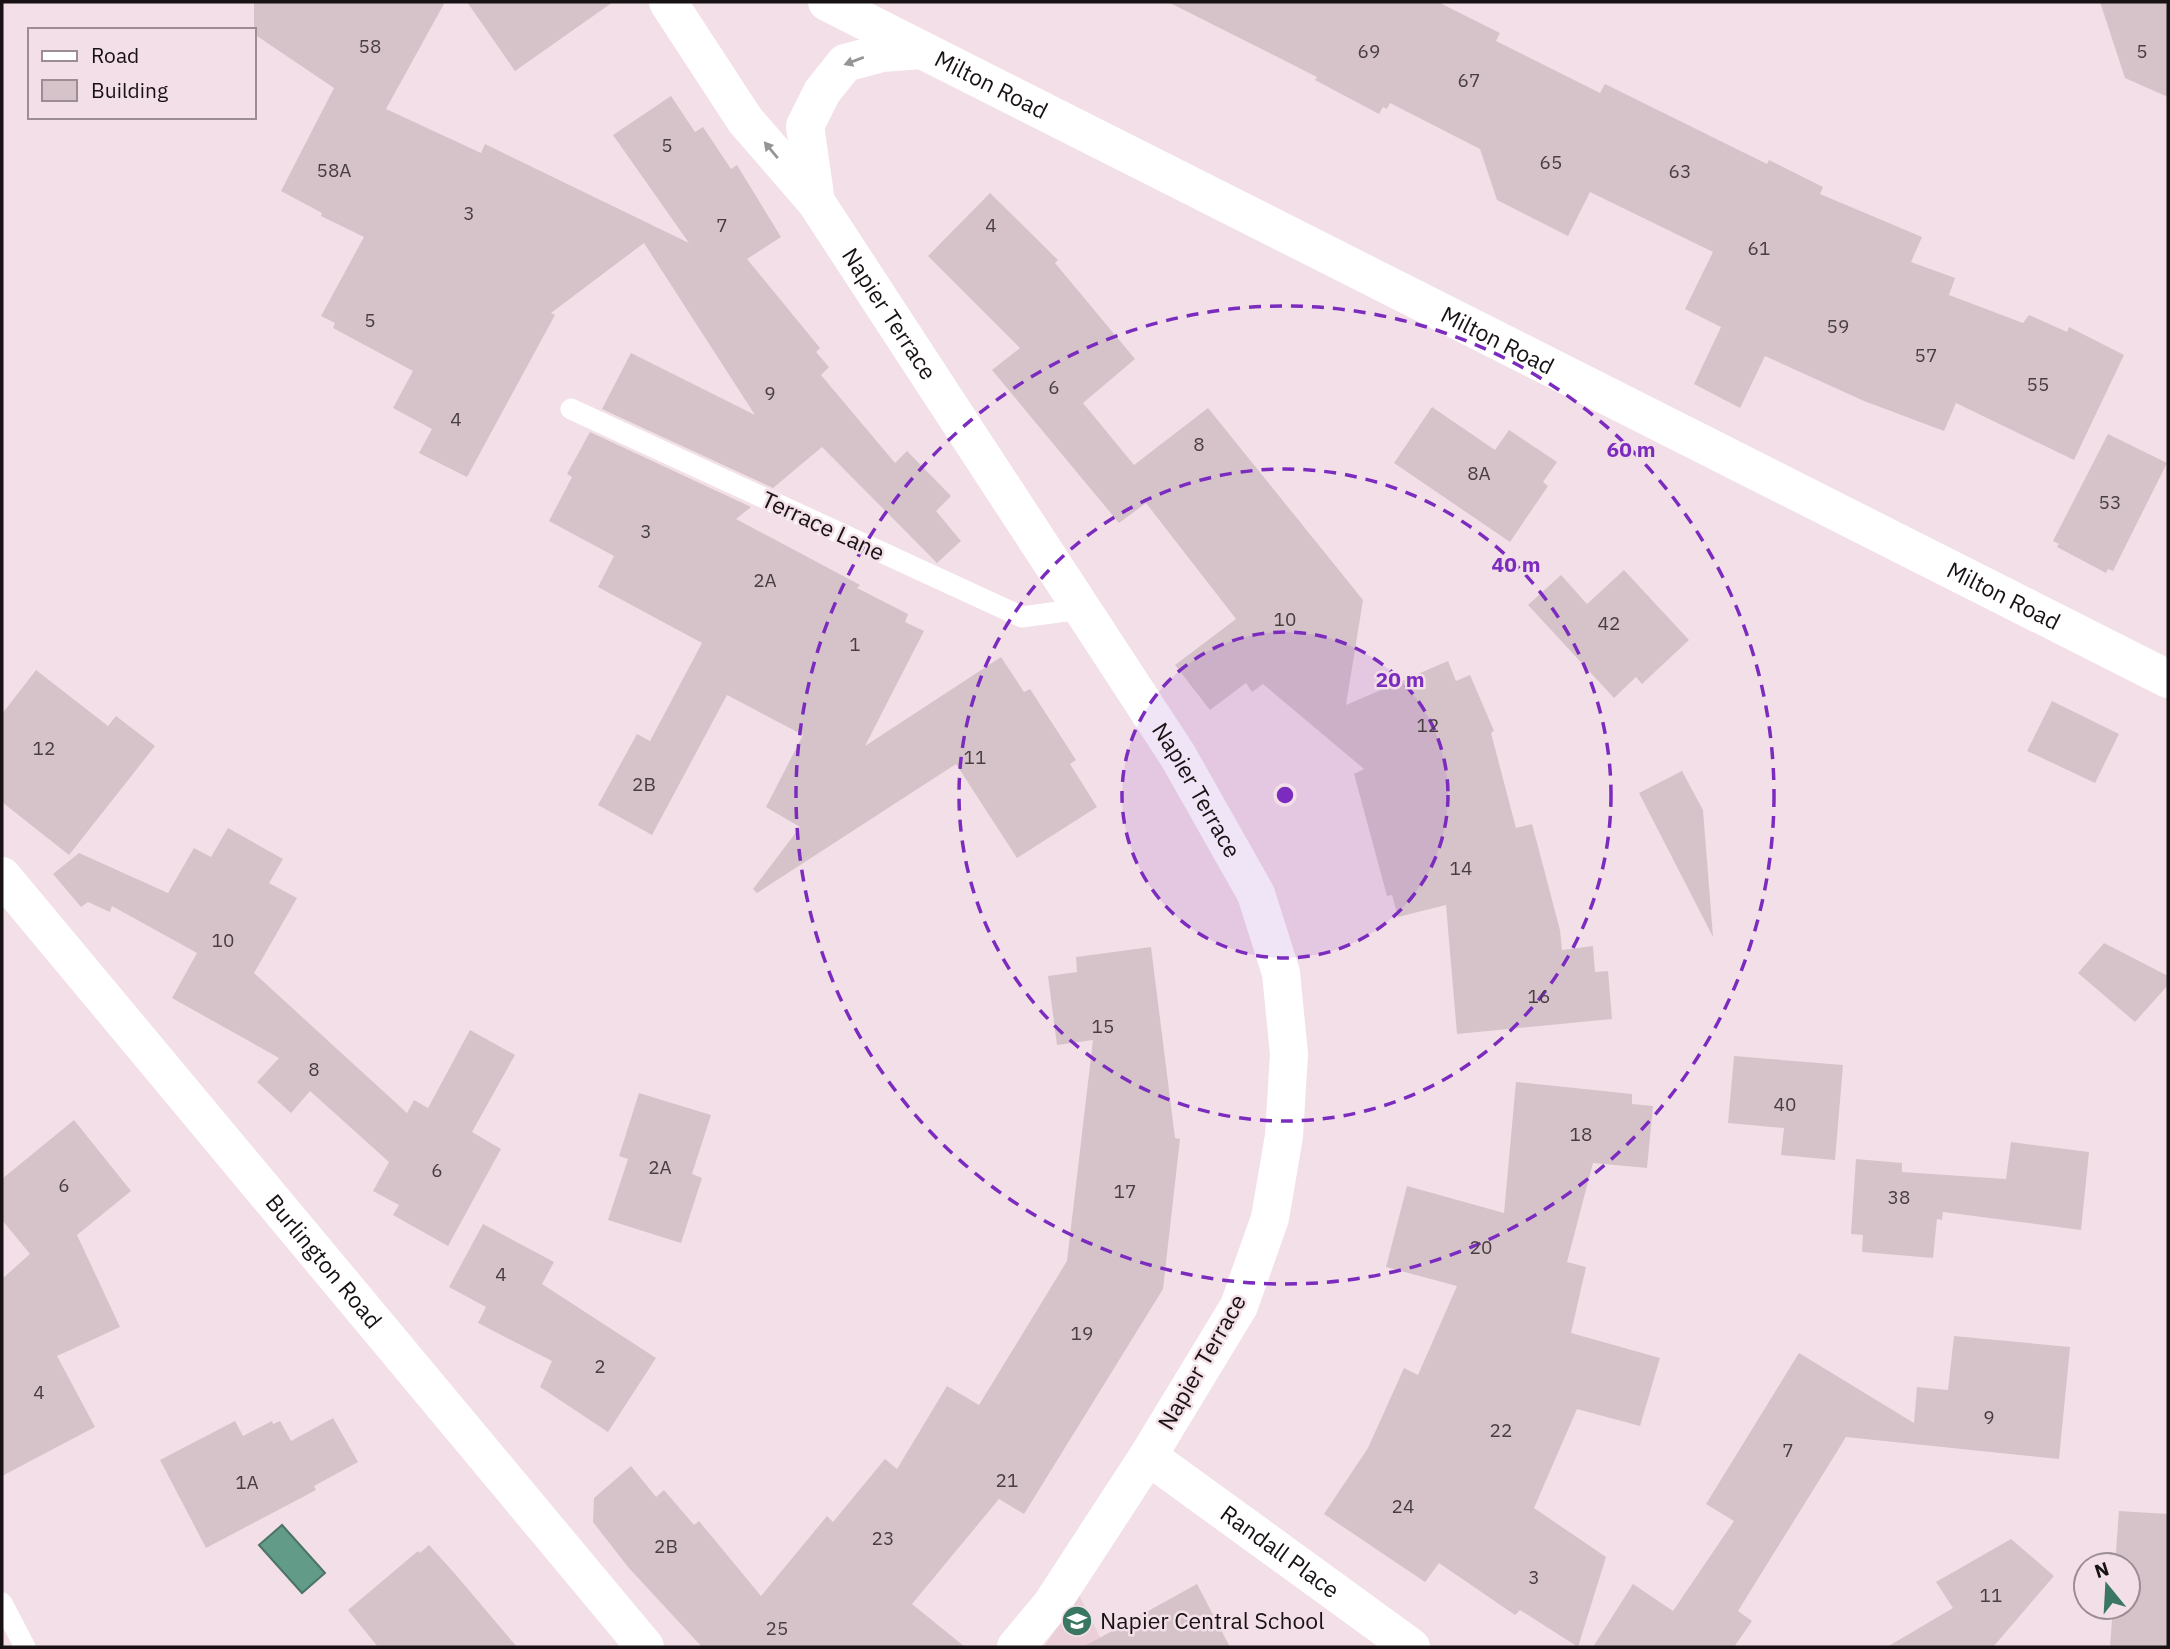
<svg xmlns="http://www.w3.org/2000/svg" width="2170" height="1649" viewBox="0 0 2170 1649" font-family="'IBM Plex Sans',sans-serif">
  <rect width="100%" height="100%" fill="#f3dfe7"/>
  <path fill="#eacfd9" d="M1079,1595L1105,1647H1044Z"/>
  <path fill="#629c88" stroke="#4c7365" stroke-width="2" d="M282,1525L325,1573L302,1593L259,1545Z"/>
  <path fill="#d6c3ca" d="M254,2H445L386,109L481,153L485,144L689,243L613,135L671,96L695,132L703,127L731,169L737,165L781,237L747,259L820,348L816,352L829,367L821,375L895,463L907,451L951,496L936,511L961,541L937,563L822,447L773,488L602,409L631,353L755,415L644,243L551,313L555,315L467,477L419,453L432,429L393,408L413,371L333,328L335,323L321,316L364,237L321,216L322,213L281,191L334,88L254,34Z
    M467,2H613L515,71Z
    M1168,2H1438L1500,33L1496,41L1600,93L1605,84L1767,164L1769,160L1823,187L1820,194L1922,237L1911,262L1955,278L1949,295L2023,323L2029,315L2067,332L2069,327L2124,355L2074,460L1956,403L1944,431L1864,401L1765,356L1740,408L1694,384L1721,327L1685,309L1713,252L1590,192L1568,236L1497,200L1480,149L1390,103L1387,109L1383,107L1379,114L1315,80L1317,77Z
    M2100,2H2168V97L2125,78Z
    M990,193L1058,260L1055,263L1135,359L1083,403L1134,465L1208,408L1363,600L1346,705L1448,661L1456,681L1470,675L1494,731L1491,733L1516,828L1532,824L1560,930L1562,950L1593,946L1595,972L1608,971L1612,1019L1457,1034L1446,905L1398,917L1392,895L1387,896L1354,774L1364,769L1263,684L1252,692L1246,683L1210,710L1175,665L1236,619L1146,503L1119,523L992,370L1020,348L928,256Z
    M1432,407L1495,450L1509,430L1557,462L1543,482L1548,486L1510,542L1394,463Z
    M590,432L751,507L736,519L860,585L857,588L908,614L905,622L924,631L865,746L1001,657L1024,692L1030,689L1076,760L1070,764L1097,807L1017,858L956,764L757,893L753,889L800,827L766,807L803,735L727,695L652,835L598,805L637,734L650,741L702,643L598,587L614,556L549,521L572,477L567,474Z
    M2108,434L2167,463L2113,571L2108,569L2106,573L2057,547L2059,544L2053,541Z
    M1624,570L1689,640L1642,684L1636,677L1614,698L1528,605L1561,575L1587,604Z
    M36,670L108,726L116,716L155,746L69,855L2,802V714Z
    M2052,701L2119,734L2095,783L2027,751Z
    M1682,771L1703,810L1713,937L1639,793Z
    M228,828L283,859L269,883L297,898L254,973L407,1113L414,1100L428,1108L470,1030L515,1055L472,1132L501,1149L448,1246L393,1215L399,1205L373,1191L389,1162L310,1091L291,1113L257,1082L279,1058L172,998L197,953L112,906L110,912L88,902L81,907L53,874L79,853L168,893L194,848L211,857Z
    M2104,943L2168,976V985L2135,1022L2078,973Z
    M1151,947L1175,1138L1180,1139L1163,1289L1024,1514L999,1499L912,1604L965,1647H702L628,1567L593,1522L594,1498L631,1466L656,1497L664,1490L694,1525L699,1521L761,1596L827,1516L833,1522L885,1459L897,1469L947,1386L979,1405L1067,1261L1093,1040L1057,1045L1048,976L1077,972L1076,957Z
    M1734,1056L1843,1065L1835,1160L1781,1155L1784,1128L1728,1123Z
    M1516,1082L1632,1094V1104L1653,1106L1647,1168L1593,1163L1567,1262L1586,1267L1571,1333L1660,1358L1640,1426L1577,1409L1534,1508L1606,1557L1578,1647L1520,1610L1515,1615L1439,1563L1425,1582L1324,1514L1368,1448L1404,1368L1418,1375L1457,1286L1386,1267L1407,1186L1504,1213Z
    M639,1093L711,1115L692,1174L702,1178L681,1243L608,1220L628,1159L619,1156Z
    M74,1120L131,1191L77,1235L120,1327L57,1356L95,1427L2,1476V1279L30,1254L2,1220V1179Z
    M2011,1142L2089,1152L2081,1230L1943,1212L1942,1220L1937,1219L1933,1258L1862,1252L1863,1235L1851,1234L1856,1159L1902,1163V1172L2006,1179Z
    M483,1224L554,1262L542,1284L656,1358L608,1432L540,1387L552,1361L478,1323L486,1307L449,1287Z
    M1954,1336L2070,1347L2059,1459L1846,1437L1738,1611L1752,1621L1734,1647H1593L1633,1584L1673,1611L1734,1521L1706,1504L1799,1353L1914,1423L1917,1387L1948,1390Z
    M333,1418L358,1462L314,1486L316,1490L206,1548L160,1460L235,1421L243,1436L272,1421L273,1424L280,1421L291,1441Z
    M2119,1511L2168,1514V1647H2110L2113,1607H2128V1565H2115Z
    M2011,1539L2054,1576L1993,1647H1887L1953,1608L1936,1582Z
    M429,1545L456,1575L517,1647H378L348,1610L418,1551L420,1553Z
    M1197,1584L1230,1647H1083Z"/>
  <g fill="none" stroke-linecap="round" stroke-linejoin="round">
    <path stroke="#fff" stroke-width="21" d="M571,409L1022,617L1080,609
      M2,1603L25,1647"/>
    <g stroke="#fff" stroke-width="38">
      <path id="s1" d="M2,876L645,1647"/>
      <path id="s2" d="M1148,1456L1411,1647"/>
    </g>
    <g stroke="#fff" stroke-width="38">
      <path id="s3" d="M668,2L745,120L816,202L1178,756L1256,894L1281,973L1289,1054L1284,1136L1270,1218L1239,1306L1148,1456L1051,1605L1016,1647"/>
      <path id="s4" d="M827,2L2168,679"/>
      <path d="M816,202L805,126L822,92L845,63L882,53L921,50"/>
    </g>
  </g>
  <defs><path id="oneway-solid" d="M-6-.8H1V-3.2L6.5 0L1 3.2V.8H-6Z" transform="scale(1.75)"/></defs>
  <g fill="#979495">
    <use href="#oneway-solid" transform="translate(854 61) rotate(159)"/>
    <use href="#oneway-solid" transform="translate(771 150) rotate(-130)"/>
  </g>
  <circle cx="1285" cy="795" r="163" fill="#7b2cbf" fill-opacity=".12"/>
  <g fill="none" stroke="#7b2cbf" stroke-width="3.5" stroke-dasharray="12 9">
    <circle cx="1285" cy="795" r="163"/>
    <circle cx="1285" cy="795" r="326"/>
    <circle cx="1285" cy="795" r="489"/>
  </g>
  <defs>
    <g id="school-disc" transform="scale(1.575)"><circle r="9.5" fill="#397763" stroke="#f3dfe7"/><path d="M0-5L7-2L0 1L-7-2ZM-4 1L0 2.5L4 1V4Q0 6-4 4Z" fill="#fff"/></g>
  </defs>
  <g fill-rule="evenodd">
    <use href="#school-disc" x="1077" y="1621"/>
  </g>
  <g text-anchor="middle" stroke-width="5" stroke-linejoin="round" paint-order="stroke">
    <g font-size="19" fill="#483e42">
      <text x="370" y="53">58</text>
      <text x="1369" y="58">69</text>
      <text x="2142" y="58">5</text>
      <text x="1469" y="87">67</text>
      <text x="667" y="152">5</text>
      <text x="1551" y="169">65</text>
      <text x="334" y="177">58A</text>
      <text x="1680" y="178">63</text>
      <text x="469" y="220">3</text>
      <text x="722" y="232">7</text>
      <text x="991" y="232">4</text>
      <text x="1759" y="255">61</text>
      <text x="370" y="327">5</text>
      <text x="1838" y="333">59</text>
      <text x="1926" y="362">57</text>
      <text x="2038" y="391">55</text>
      <text x="1054" y="394">6</text>
      <text x="770" y="400">9</text>
      <text x="456" y="426">4</text>
      <text x="1199" y="451">8</text>
      <text x="1479" y="480">8A</text>
      <text x="2110" y="509">53</text>
      <text x="646" y="538">3</text>
      <text x="765" y="587">2A</text>
      <text x="1285" y="626">10</text>
      <text x="1609" y="630">42</text>
      <text x="855" y="651">1</text>
      <text x="1428" y="732">12</text>
      <text x="44" y="755">12</text>
      <text x="975" y="764">11</text>
      <text x="644" y="791">2B</text>
      <text x="1461" y="875">14</text>
      <text x="223" y="947">10</text>
      <text x="1539" y="1003">16</text>
      <text x="1103" y="1033">15</text>
      <text x="314" y="1076">8</text>
      <text x="1785" y="1111">40</text>
      <text x="1581" y="1141">18</text>
      <text x="660" y="1174">2A</text>
      <text x="437" y="1177">6</text>
      <text x="64" y="1192">6</text>
      <text x="1125" y="1198">17</text>
      <text x="1899" y="1204">38</text>
      <text x="1481" y="1254">20</text>
      <text x="501" y="1281">4</text>
      <text x="1082" y="1340">19</text>
      <text x="600" y="1373">2</text>
      <text x="39" y="1399">4</text>
      <text x="1989" y="1424">9</text>
      <text x="1501" y="1437">22</text>
      <text x="1788" y="1457">7</text>
      <text x="1007" y="1487">21</text>
      <text x="247" y="1489">1A</text>
      <text x="1403" y="1513">24</text>
      <text x="883" y="1545">23</text>
      <text x="666" y="1553">2B</text>
      <text x="1534" y="1584">3</text>
      <text x="1991" y="1602">11</text>
      <text x="777" y="1635">25</text>
    </g>
    <g font-size="23" fill="#181214" stroke="#f3dfe7">
      <text dy="8" stroke="none"><textPath href="#s4" startOffset="184">Milton Road</textPath></text>
      <text dy="8" stroke="none"><textPath href="#s3" startOffset="383">Napier Terrace</textPath></text>
      <text dy="8" stroke="none"><textPath href="#s4" startOffset="751">Milton Road</textPath></text>
      <text transform="translate(823 526) rotate(25)" y="8">Terrace Lane</text>
      <text dy="8" stroke="none"><textPath href="#s4" startOffset="1318">Milton Road</textPath></text>
      <text dy="8" stroke="none"><textPath href="#s3" startOffset="950">Napier Terrace</textPath></text>
      <text dy="8" stroke="none"><textPath href="#s1" startOffset="502">Burlington Road</textPath></text>
      <text transform="translate(1202 1362) rotate(-60)" y="8">Napier Terrace</text>
      <text dy="8" stroke="none"><textPath href="#s2" startOffset="163">Randall Place</textPath></text>
    </g>
    <g font-size="23" fill="#181214" stroke="#f3dfe7" text-anchor="start">
      <text x="1100" y="1629">Napier Central School</text>
    </g>
  </g>
  <circle cx="1285" cy="795" r="10" fill="#7b2cbf" stroke="#f3dfe7" stroke-width="3.5"/>
  <g font-size="21" text-anchor="middle" font-weight="bold" fill="#7b2cbf" stroke="#f3dfe7" stroke-width="5" stroke-linejoin="round" paint-order="stroke">
    <text x="1631" y="457">60 m</text>
    <text x="1516" y="572">40 m</text>
    <text x="1400" y="687">20 m</text>
  </g>
  <rect width="2170" height="1649" fill="none" stroke="#181214" stroke-width="7"/>
  <rect x="28" y="28" width="228" height="91" fill="#f3dfe7" stroke="#9b8d93" stroke-width="2"/>
  <rect x="42" y="51" width="35" height="10" fill="#ffffff" stroke="#9b8d93" stroke-width="2"/>
  <text x="91" y="63" font-size="21" fill="#181214">Road</text>
  <rect x="42" y="80" width="35" height="21" fill="#d6c3ca" stroke="#9b8d93" stroke-width="2"/>
  <text x="91" y="98" font-size="21" fill="#181214">Building</text>
  <g transform="translate(2107 1586) rotate(342)"><circle r="33" fill="#f3dfe7" stroke="#9b8d93" stroke-width="2"/>
  <path d="M0-5L12 26L0 18L-12 26Z" fill="#397763"/>
  <text y="-10" font-size="19" font-weight="bold" text-anchor="middle" fill="#181214">N</text>
  </g>
</svg>
